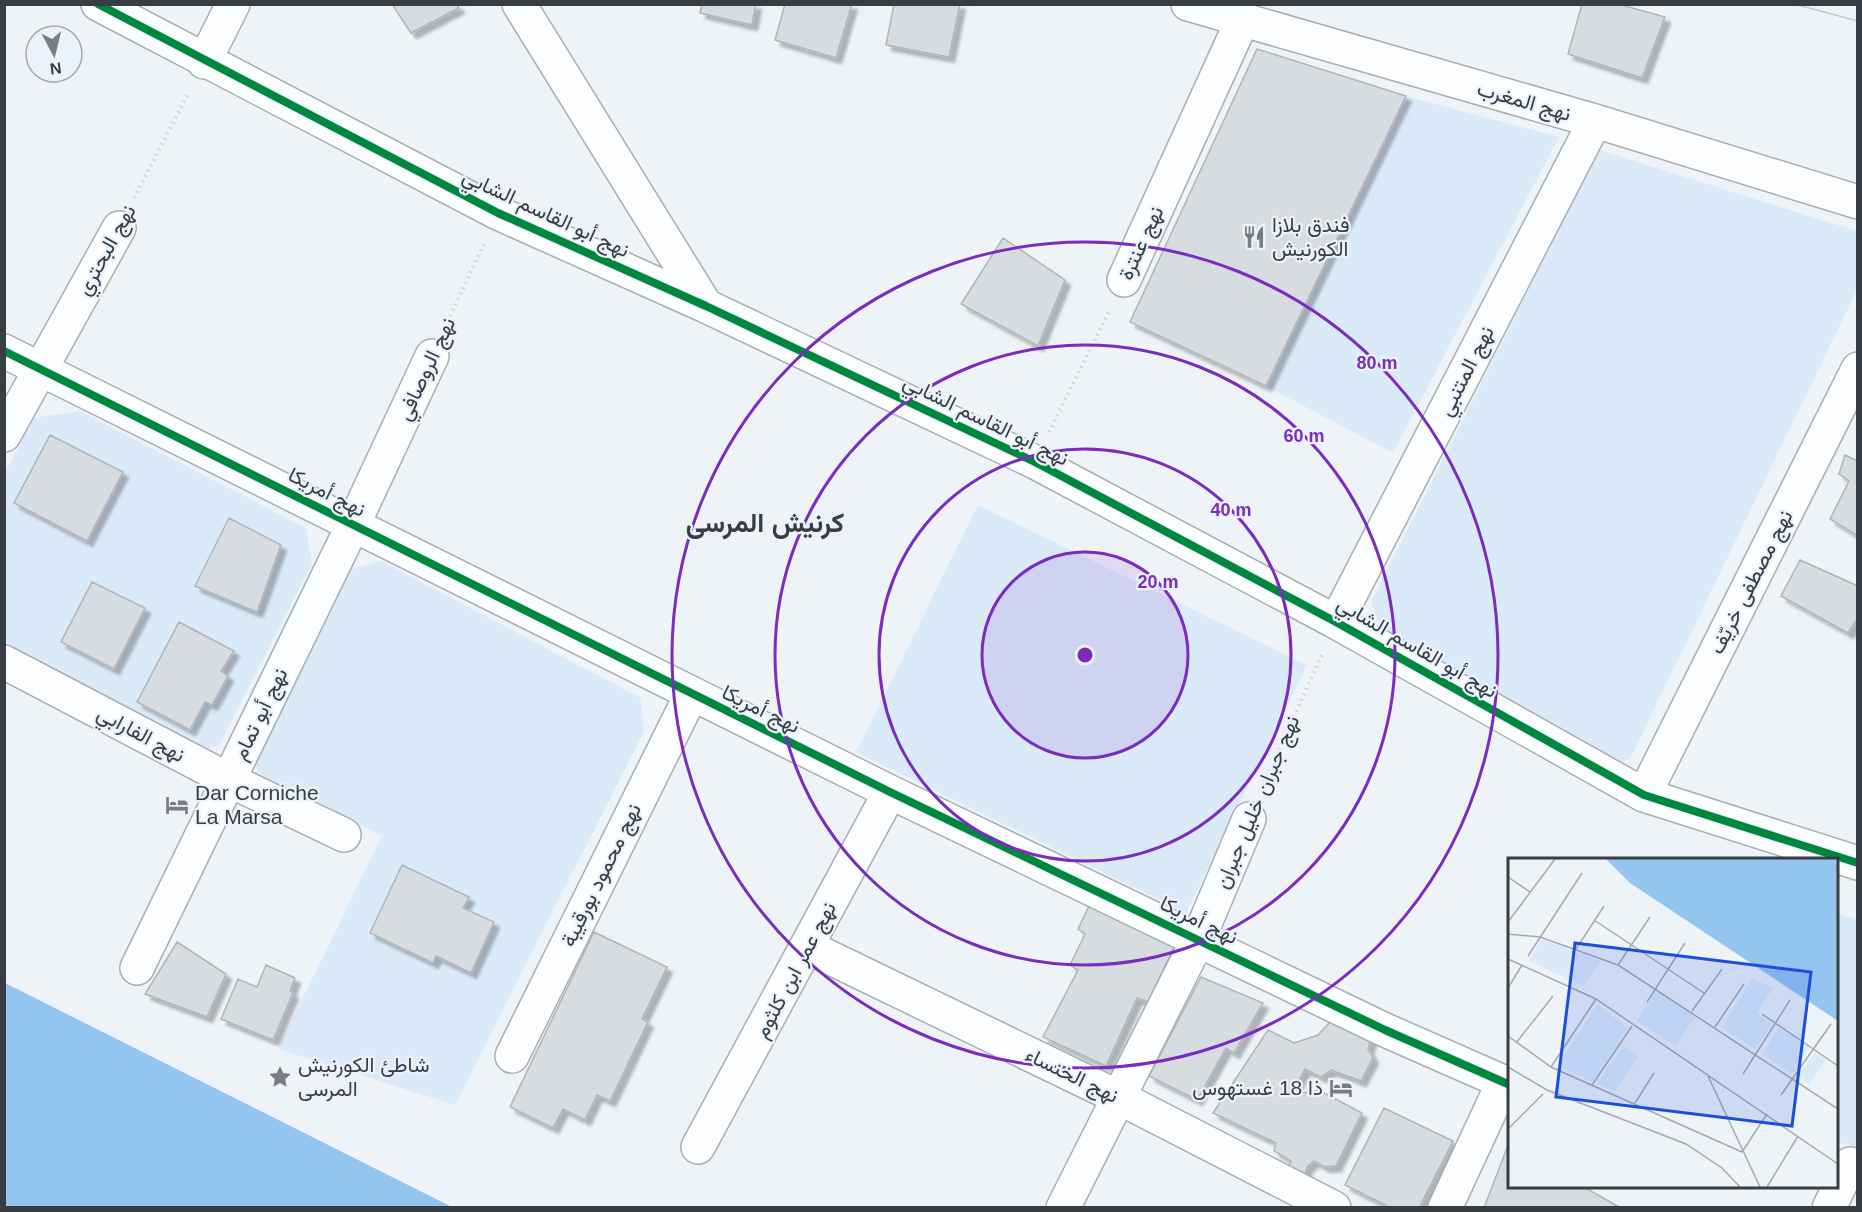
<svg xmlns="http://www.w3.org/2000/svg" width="1862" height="1212" viewBox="0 0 1862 1212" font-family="Arial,Vazirmatn,sans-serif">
  <defs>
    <filter id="shadow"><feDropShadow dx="5.5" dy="5.5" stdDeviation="1.5" flood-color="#0004"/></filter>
  </defs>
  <rect width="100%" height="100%" fill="#eef3f8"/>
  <path fill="#dbeaf9" d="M1406,96L1559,137L1393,453L1266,386Z
    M1599,150L1857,231V290L1630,759L1617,762L1379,628L1371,602Z
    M80,411L306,528L312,564L219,745L196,753L5,652L4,475L34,418Z
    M978,505L1307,665L1186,913L856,752Z
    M381,561L641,698L644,731L455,1105L278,1049L382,836L257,773L254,755L348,570Z
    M1837,913L1857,920V1147L1837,1142Z"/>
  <path fill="#94c4f0" d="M4,983H5L452,1207H5Z"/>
  <path fill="#d7dce1" stroke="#b0b5ba" stroke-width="1.5" filter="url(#shadow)" d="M392,4H456L459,8L411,33Z
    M702,4H756L752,25L700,13Z
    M785,4H852L836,58L775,40Z
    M894,4H960L949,57L886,45Z
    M1582,4H1618L1665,17L1642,78L1568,54Z
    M1257,49L1406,96L1266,386L1130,322Z
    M1003,238L1065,280L1038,346L961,304Z
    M50,435L123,472L87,541L14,503Z
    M1845,455L1858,461V536L1830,519L1849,481L1839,474Z
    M229,518L281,545L257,612L195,586Z
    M1800,560L1858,586V618L1848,633L1781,596Z
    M92,582L145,608L114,669L61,642Z
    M179,622L234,651L221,671L228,676L212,705L205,702L190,730L137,702Z
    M402,865L469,897L463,908L494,922L471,973L436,956L433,963L370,933Z
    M1090,904L1174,947L1148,1002L1137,998L1106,1066L1043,1037L1078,970L1070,965L1085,934L1078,929Z
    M594,932L667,967L642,1019L648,1022L610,1101L597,1095L585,1120L563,1109L553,1128L510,1107Z
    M177,942L226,974L207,1017L145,994Z
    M266,965L295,978L290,991L293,993L273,1040L221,1019L238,979L257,987Z
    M1201,977L1263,1003L1234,1053L1226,1048L1197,1100L1149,1076Z
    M1330,1022L1371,1039L1368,1049L1373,1058L1361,1081L1331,1070L1321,1077L1305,1069L1296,1086L1304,1093L1319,1090L1362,1113L1336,1166L1325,1167L1314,1161L1307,1167L1304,1177L1288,1168L1291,1161L1274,1151L1276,1143L1213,1113L1268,1030L1294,1043L1318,1035Z
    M1384,1108L1453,1141L1419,1208H1391L1345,1185Z
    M1510,1140V1186H1582L1621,1208H1484Z"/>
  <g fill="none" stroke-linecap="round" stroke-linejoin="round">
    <g stroke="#a9aeb2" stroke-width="36">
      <path id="minor" d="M98,4L498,213L706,306L1035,462L1336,622L1644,795L1858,863
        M519,4L706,306
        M1188,4L1595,121L1858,202
        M204,62L233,4
        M1124,280L1242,21
        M4,351L890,792L1385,1030L1510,1085
        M4,435L119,228
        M1336,622L1595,121
        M4,662L229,780L344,835
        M1644,795L1858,369
        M808,947L1118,1097L1334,1208
        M137,968L353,525L432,356
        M512,1056L691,695
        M698,1147L890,792
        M1063,1208L1198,940L1249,819
        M1445,1208L1503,1083
        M1829,1208L1850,1164"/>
    </g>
    <path stroke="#d0d3d6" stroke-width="4" stroke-dasharray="1.5 4.5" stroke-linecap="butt" d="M134,198L189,92
      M445,327L484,244
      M1049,432L1110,309
      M1262,788L1323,652"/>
    <use href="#minor" stroke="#fcfdfe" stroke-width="33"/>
    <path stroke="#c6c7c8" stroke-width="1.5" d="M1794,4L1858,21"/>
    <g stroke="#eaf3fc" stroke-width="11">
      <path id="cycleway" d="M98,4L498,213L706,306L1035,462L1336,622L1644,795L1858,863
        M4,351L890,792L1385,1030L1510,1085"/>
    </g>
    <use href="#cycleway" stroke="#00873e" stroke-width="8"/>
  </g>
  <circle cx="1085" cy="655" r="103" fill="#7b2cbf" fill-opacity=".12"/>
  <g fill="none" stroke="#7b2cbf" stroke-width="3">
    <circle cx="1085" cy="655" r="103"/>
    <circle cx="1085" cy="655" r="206"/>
    <circle cx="1085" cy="655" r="310"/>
    <circle cx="1085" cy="655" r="413"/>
  </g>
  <defs>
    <g id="restaurant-bare" transform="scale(1.8)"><path d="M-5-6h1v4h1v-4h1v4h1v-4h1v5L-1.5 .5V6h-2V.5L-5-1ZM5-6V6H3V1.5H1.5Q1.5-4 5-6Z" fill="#777d82" stroke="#eaf3fc" stroke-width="2.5" paint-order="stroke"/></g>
    <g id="hotel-bare" transform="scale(1.8)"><path d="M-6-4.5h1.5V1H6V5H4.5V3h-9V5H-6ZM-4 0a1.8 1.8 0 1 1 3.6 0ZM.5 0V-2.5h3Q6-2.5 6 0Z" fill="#777d82" stroke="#eaf3fc" stroke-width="2.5" paint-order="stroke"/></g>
    <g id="sight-bare" transform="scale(1.8)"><path d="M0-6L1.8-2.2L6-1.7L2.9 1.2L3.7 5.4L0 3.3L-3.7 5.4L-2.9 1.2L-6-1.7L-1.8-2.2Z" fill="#777d82" stroke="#eaf3fc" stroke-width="2.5" paint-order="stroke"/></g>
  </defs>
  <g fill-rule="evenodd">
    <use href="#restaurant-bare" x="1254" y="237"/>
    <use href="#hotel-bare" x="177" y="805"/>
    <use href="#sight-bare" x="280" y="1077"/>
    <use href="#hotel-bare" x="1341" y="1088"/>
  </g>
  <g text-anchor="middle" stroke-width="4.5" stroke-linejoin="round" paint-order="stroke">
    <g font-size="21" fill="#373d43" stroke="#eaf3fc">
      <text transform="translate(1524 101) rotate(16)" y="7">نهج المغرب</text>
      <text transform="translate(546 213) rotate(25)" y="7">نهج أبو القاسم الشابي</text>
      <text transform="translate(1141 243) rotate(-65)" y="7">نهج عنترة</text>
      <text transform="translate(106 250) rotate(-61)" y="7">نهج البحتري</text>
      <text transform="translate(426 369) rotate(-65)" y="7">نهج الروصافي</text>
      <text transform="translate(1466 371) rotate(-63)" y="7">نهج المتنبي</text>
      <text transform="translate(986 420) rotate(26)" y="7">نهج أبو القاسم الشابي</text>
      <text transform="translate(327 492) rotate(27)" y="7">نهج أمريكا</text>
      <text transform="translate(1751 582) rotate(-63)" y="7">نهج مصطفى خريّف</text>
      <text transform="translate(1417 647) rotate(30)" y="7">نهج أبو القاسم الشابي</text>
      <text transform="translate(761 709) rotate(26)" y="7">نهج أمريكا</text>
      <text transform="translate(260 714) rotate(-64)" y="7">نهج أبو تمام</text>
      <text transform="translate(141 734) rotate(28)" y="7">نهج الفارابي</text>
      <text transform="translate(1257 802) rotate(-67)" y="7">نهج جبران خليل جبران</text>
      <text transform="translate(601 875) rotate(-64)" y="7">نهج محمود بورقيبة</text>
      <text transform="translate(1199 920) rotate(26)" y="7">نهج أمريكا</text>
      <text transform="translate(795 970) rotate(-62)" y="7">نهج عمر ابن كلثوم</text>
      <text transform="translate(1072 1075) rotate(26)" y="7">نهج الخنساء</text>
    </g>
    <g font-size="21" fill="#373d43" stroke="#eaf3fc" text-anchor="start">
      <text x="1272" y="232">فندق بلازا<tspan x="1272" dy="24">الكورنيش</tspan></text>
      <text x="195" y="800">Dar Corniche<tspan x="195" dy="24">La Marsa</tspan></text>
      <text x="298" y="1072">شاطئ الكورنيش<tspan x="298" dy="24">المرسى</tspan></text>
      <text x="1323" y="1095" text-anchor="end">ذا 18 غستهوس</text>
    </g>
    <g font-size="27" font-weight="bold" fill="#373d43" stroke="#eaf3fc">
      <text x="765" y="532">كرنيش المرسى</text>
    </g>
  </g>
  <g transform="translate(1508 858)">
    <rect width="330" height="330" fill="#eef3f8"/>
    <path d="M33,81L93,103L76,128L21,103ZM244,120L265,130L249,155L264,165L249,190H245L214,169ZM148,133L187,159L168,188L129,163ZM89,146L120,170L84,224L50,207ZM271,169L300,189L287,214H281L254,196ZM115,188L130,199L107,233L88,226ZM307,194L318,202L301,227L291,217Z" fill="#dbeaf9"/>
    <path d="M98,1H330V163L122,25Z" fill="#94c4f0"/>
    <path fill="none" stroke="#a5aab0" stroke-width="1.5" d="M0,19L22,34M86,62L196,135M0,64L47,1M0,76L32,79L110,107L330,251M68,91L96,48M20,98L74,15M0,101L88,141L330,306M110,107L142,59M0,130L14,107M139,144L177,85M184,153L214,111M254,156L330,208M207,169L236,126M0,178L43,209L234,294M8,185L45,138M0,209L39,232L178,286L214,310L232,329M43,209L88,141M235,216L282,142M200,218L252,329M84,227L124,168M273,237L323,166M127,245L146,215M0,271L35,236M234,294L259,256M259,329L290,278"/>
    <path fill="#1d4ed8" fill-opacity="0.15" stroke="#1d4ed8" stroke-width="3" d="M67,85L303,114L284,268L48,239Z"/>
    <rect width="330" height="330" fill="none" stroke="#373d43" stroke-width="3"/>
  </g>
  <circle cx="1085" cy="655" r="9" fill="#7b2cbf" stroke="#eaf3fc" stroke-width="3"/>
  <g font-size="18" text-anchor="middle" font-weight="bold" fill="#7b2cbf" stroke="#eaf3fc" stroke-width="4.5" stroke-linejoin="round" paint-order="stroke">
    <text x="1377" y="369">80 m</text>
    <text x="1304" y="442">60 m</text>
    <text x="1231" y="516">40 m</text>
    <text x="1158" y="588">20 m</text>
  </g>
  <rect width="1862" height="1212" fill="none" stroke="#373d43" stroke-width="12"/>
  <g transform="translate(54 54) rotate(173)"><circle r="28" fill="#eaf3fc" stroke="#a2aab2" stroke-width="1.5"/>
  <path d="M0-4.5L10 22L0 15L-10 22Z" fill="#777d82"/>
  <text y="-9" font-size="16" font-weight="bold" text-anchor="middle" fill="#373d43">N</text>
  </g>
</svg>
